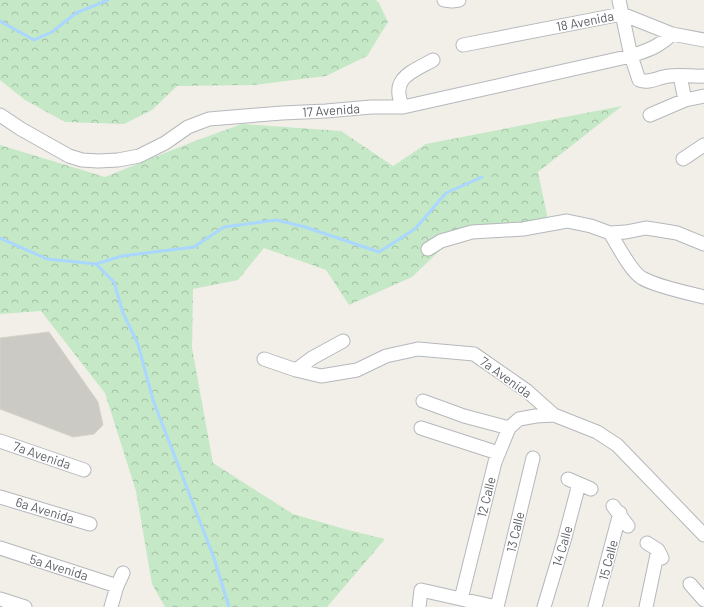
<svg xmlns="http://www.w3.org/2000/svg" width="704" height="607" viewBox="0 0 704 607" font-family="Barlow,sans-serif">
  <defs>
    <pattern id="forest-crowns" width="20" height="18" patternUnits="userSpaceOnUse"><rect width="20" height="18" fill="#c5e8c6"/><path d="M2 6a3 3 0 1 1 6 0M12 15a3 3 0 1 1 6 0" fill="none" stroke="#a3c0a5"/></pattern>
  </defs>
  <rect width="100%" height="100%" fill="#f1efe8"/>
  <path fill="url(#forest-crowns)" d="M0,0H376L379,3L388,22L367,56L326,76L253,85L177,86L152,110L124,124L65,122L25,100L0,80Z
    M622,106L538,172L548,220L454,237L412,277L349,305L326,270L264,248L238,280L193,289L192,348L213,463L293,514L348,530L385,539L327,607H165L152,584L136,491L105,393L41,311L0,314V145L105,177L195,141L242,124L341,131L393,166L426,144Z"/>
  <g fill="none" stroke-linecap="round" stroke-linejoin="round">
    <path stroke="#aad7ff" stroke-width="3" d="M0,21L34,40L52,32L76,13L108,0
      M0,238L47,259L96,264L122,256L194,247L224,227L276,220L305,227L379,252L415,229L446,193L482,177
      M96,264L114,282L123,313L138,344L153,400L214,558L229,607"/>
  </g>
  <path fill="#cccac5" stroke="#d6d2c6" d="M49,332L98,402L103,425L94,434L73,437L0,409V338Z"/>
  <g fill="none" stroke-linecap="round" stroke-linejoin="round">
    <g stroke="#b5b8bc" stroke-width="15">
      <path id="minor" d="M444,0L452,1L459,0
        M619,0L631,56L639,80C650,84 658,77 669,76C681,74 693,77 704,76
        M463,45L622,14L672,34L704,40
        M680,76L685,100
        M403,107C389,78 412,72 433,60
        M0,115L21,129L69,156L82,160L98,161L118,160L139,156L165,143L188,127L209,119L282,113L326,111L371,107H403L631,56C648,50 659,47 672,34
        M650,115L685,100L704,96
        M683,159L704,145
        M610,233C617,244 631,272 642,278C655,286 688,293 704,297
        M428,249L441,241L472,232L523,229L567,221L591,226L610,233L626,232L646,228L659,230L677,233L704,244
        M264,359L296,370L321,376L357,370L386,356L418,349L474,354L527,391L554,415L597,432L617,445L704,535
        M296,370L312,358L343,341
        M423,401L464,416L509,428
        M421,428L498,453
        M0,441L84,470
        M568,479L591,489
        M0,497L90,524
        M613,506L628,526
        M647,543L658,550L662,558
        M0,548L117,586
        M690,584L704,600
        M0,599L25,607
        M461,599L497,607
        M111,607L117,586L123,573
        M419,607L421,590L461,599L495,462L509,428L519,419L536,416L554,415
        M497,607L533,458
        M544,607L565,537L579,484
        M595,607L620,513
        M646,607L658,550"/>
    </g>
    <use href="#minor" stroke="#fff" stroke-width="13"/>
  </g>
  <g text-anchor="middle" stroke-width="3" stroke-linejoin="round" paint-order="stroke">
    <g font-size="13" fill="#5f6368" stroke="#fff">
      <text transform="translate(585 21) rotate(-11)" y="5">18 Avenida</text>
      <text transform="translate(331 110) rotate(-4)" y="5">17 Avenida</text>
      <text transform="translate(506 377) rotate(36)" y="5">7a Avenida</text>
      <text transform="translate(42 455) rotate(19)" y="5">7a Avenida</text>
      <text transform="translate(486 497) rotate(-76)" y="5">12 Calle</text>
      <text transform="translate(45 510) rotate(17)" y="5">6a Avenida</text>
      <text transform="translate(515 532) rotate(-77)" y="5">13 Calle</text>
      <text transform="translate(562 546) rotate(-74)" y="5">14 Calle</text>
      <text transform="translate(608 560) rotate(-75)" y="5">15 Calle</text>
      <text transform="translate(59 567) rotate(17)" y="5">5a Avenida</text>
    </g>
  </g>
</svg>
